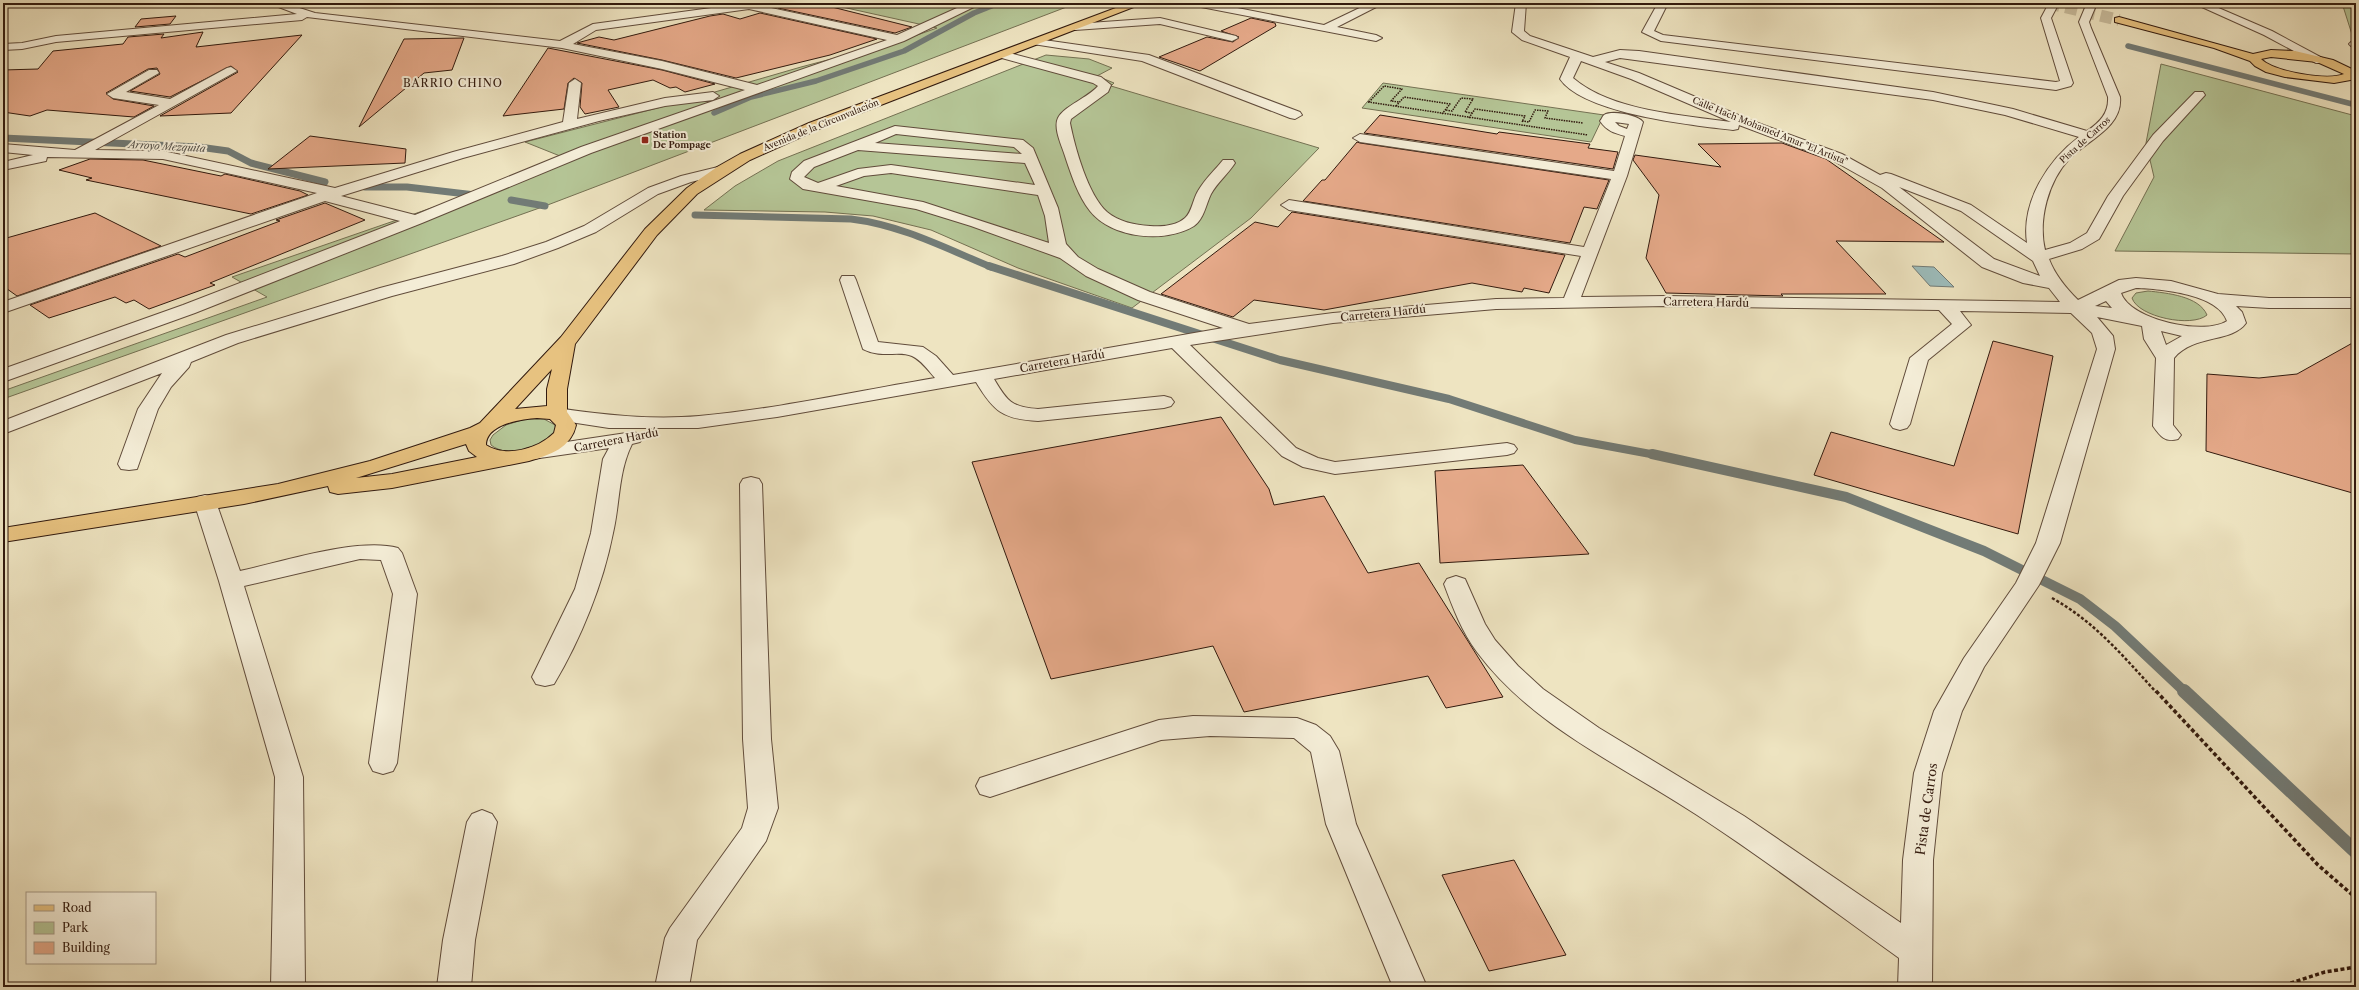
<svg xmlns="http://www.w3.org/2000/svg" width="2359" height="990" viewBox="0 0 2359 990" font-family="'Libre Caslon Text',serif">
  <rect width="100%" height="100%" fill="#eee4c1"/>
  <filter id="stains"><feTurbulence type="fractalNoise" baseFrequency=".005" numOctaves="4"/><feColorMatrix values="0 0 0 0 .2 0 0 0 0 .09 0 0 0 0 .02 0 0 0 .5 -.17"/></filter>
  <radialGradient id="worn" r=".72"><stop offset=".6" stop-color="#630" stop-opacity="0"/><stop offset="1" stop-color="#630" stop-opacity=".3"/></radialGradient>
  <path fill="#b5c596" stroke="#747052" d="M824,3H1077L545,206L3,399V391L267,297L232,277L570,160L525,142L677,103L801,67L903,40L937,28Z
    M2342,3H2356V49L2355,44Z
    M1046,55L1089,59L1112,68L1097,76L1114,83L1111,86L1319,148L1251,218L1132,308L1018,268L931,230L873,216L825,212L704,210L735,186L778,161Z
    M2161,64L2356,116V254L2115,251L2154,177L2146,143Z
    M1383,83L1604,115L1591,142L1362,108Z
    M2148,291C2167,293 2199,296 2207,315C2192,328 2138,317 2132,298L2136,293Z
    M525,419H544L555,425L556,430C546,449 508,459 491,445L490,440L493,435L506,425Z"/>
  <path fill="#9cbcbb" stroke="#727b76" d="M1912,266L1934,267L1954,287L1930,286Z"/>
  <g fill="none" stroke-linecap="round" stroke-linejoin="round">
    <path stroke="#727b76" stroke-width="5.5" d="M2128,46L2356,105
      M714,113L751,97L816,81L904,51L974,13L999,3"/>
    <path stroke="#727b76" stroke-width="7" d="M3,138L199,147L228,151L251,163L325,182
      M365,187H407L475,195
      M511,200L545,206
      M695,215L851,219C901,225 945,248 991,267"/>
    <path stroke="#727b76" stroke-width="8" d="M989,266L1280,360L1449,399L1575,440L1656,455"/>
    <path stroke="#727b76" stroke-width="10" d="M1652,454L1846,497L1984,551L2080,599L2115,626L2185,692"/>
    <path stroke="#727b76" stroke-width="14" d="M2184,691L2356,852"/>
  </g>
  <path fill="#e5a989" stroke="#321a0e" d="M806,3H816L912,27L895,33L778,8L793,4L799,5Z
    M760,13L877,39L830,55L736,78L662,60L577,43L599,37L614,40L710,16L723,14L740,19Z
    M176,16L170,24L135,27L141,19Z
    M1251,18L1275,23L1276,26L1200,71L1159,57L1207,37L1233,42L1239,37L1221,31Z
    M203,32L196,47L302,35L231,113L160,116L238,72L231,66L170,97L130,91L160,74L157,68L148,69L106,93L113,99L154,106L134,117L47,110L30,116L3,112V70L38,69L53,51L123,44L128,37L164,34L161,38Z
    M464,38L452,70L424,73L359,127L404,39Z
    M548,48L662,70L715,84L685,92L676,87L670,88L653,80L608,90L619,107L585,114L580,107L582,83L574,78L568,83L564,109L503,116Z
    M1380,115L1497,134L1499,132L1590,144L1588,148L1618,152L1613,169L1364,133Z
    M310,136L406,149L405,163L268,169Z
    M1357,142L1360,143L1609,180L1597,209L1584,207L1570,243L1303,201L1322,180H1325Z
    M1782,143L1826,159L1944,242L1836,241L1886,294H1781L1783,296L1666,293L1646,258L1659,195L1633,160L1635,155L1721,167L1698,144Z
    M90,159L143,160L221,176L225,174L300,191L308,195L251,214L86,180L92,178L59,170Z
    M325,203L365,220L210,283L215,285L149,309L134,300L126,303L115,297L49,318L30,305L178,254L185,257L280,221L276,220Z
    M1292,212L1565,255L1549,293L1524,288L1522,292L1472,283L1324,310L1254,300L1233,317L1161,294L1255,222L1278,227Z
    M95,213L161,246L17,296L3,286V239Z
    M1993,341L2053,356L2018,534L1814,475L1831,432L1954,466Z
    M2356,341V494L2206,451L2207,374L2259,378L2297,374Z
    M1221,417L1269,489L1274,505L1324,496L1368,573L1419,563L1503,697L1446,708L1428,676L1244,712L1213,646L1051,679L972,462Z
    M1523,465L1589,554L1440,563L1435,471Z
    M1514,860L1566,955L1489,971L1442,875Z"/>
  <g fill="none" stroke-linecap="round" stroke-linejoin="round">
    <path stroke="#c8bc9d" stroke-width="12" stroke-dasharray="12 6" stroke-linecap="butt" d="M2048,3L2119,20"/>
    <g stroke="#614c3b" stroke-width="2">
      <path id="minor" d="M268,3H284L315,13L560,41L593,24L748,3L897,35L968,3H982L904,41L591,153L422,223L195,313L3,382V369L183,305L400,221L325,201L3,313V302L317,193L163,159L47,157L46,161L3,170V162L33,155L3,152V144L75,150L159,105L113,98L107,94L149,70H157L159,73L126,92L170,99L227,68L231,67L237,71L95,150L163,151L335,188L453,152L563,122L569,83L575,79L581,83L577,119L665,98L713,92L719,96L713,100L665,106L599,121L463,158L341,196L415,215L581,147L745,90L662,69L562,48L307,17L302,20L56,42L22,49L3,50V44L22,43L56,36L297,14ZM749,9L887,40L757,85L662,61L573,44L596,30Z
        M1191,3H1212L1324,25L1370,3H1384L1337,27L1376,35L1382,38L1376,41L1196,6Z
        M1516,3H1526L1524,31L1530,36L1593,57L1620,50L1639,51L1933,92L2013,109L2087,131C2100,122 2109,113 2108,97L2079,22L2087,3H2097L2089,22L2091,28L2120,97C2123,127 2088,140 2070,158C2048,181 2038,220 2045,250L2070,243L2087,233L2108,196L2153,135L2195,92H2203L2205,95L2163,141L2123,196L2099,239L2082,249L2049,259C2055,275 2066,288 2078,300L2119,280L2136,278L2171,281L2218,294L2269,298H2356V308H2269L2236,306L2242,312L2246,323C2232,343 2194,334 2174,358L2173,425L2181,435L2178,439C2165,443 2160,436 2153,426L2156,358L2144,339L2142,326L2097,317L2113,336L2115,349L2060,543L2039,585L1984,667L1962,711L1942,773L1933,860L1932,987H1898L1899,958C1832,910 1766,860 1697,815C1621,765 1532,726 1477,652C1462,632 1453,608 1444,584L1447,579L1456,576L1465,579L1485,624L1495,640L1518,666L1543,689L1599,728L1744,816L1901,923L1903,860L1914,773L1934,711L1964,658L2016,583L2036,543L2097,349L2092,333L2071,313L1960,311L1971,325L1928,360L1910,424L1907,428L1900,430L1893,428L1890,424L1910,358L1952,324L1939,310L1667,306L1496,309L1333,323L1190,345L1296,448L1318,458L1335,462L1507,443L1514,445L1517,449L1514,453L1507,455L1335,474L1303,467L1282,456L1172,348L994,379C1007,401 1011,407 1038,409L1164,396L1171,398L1174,402L1171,406L1164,408L1038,421C1003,419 994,412 976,382L777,417L698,428H609L557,420L550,418L547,414L550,410L557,408C604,415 651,420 699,416C778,409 857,391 935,378C928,370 921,360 912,356C898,350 882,359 863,349L840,280L842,276H854L856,280L878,342L923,347L936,356L953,375L1223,328L1138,300L1086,276L1060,258L971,226L916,209L803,189L790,179L792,172L804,161L895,126L1023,140L1033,148L1058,208L1066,244L1078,257L1098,269L1150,292L1249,324L1333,313L1496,299L1564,298L1581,256L1289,210L1281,205L1289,200L1584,247L1611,179L1360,142L1353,138L1360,134L1614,171L1625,136C1614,133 1607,131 1600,121C1602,119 1602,117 1604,115C1612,110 1638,115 1643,122L1627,176L1581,297L1667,296L2060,302L2049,288L2023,283L1982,267L1882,188L1832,160L1739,125L1738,129L1733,130C1692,125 1584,114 1560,79L1570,57L1522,40L1512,32ZM1620,58L1933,100L2005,115L2079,137C2048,160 2021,202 2027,243L1971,205L1891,174L1886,173L1880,175L1842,154L1750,120L1639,73L1605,62ZM1581,61L1631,79L1731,122C1682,115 1611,111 1573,78ZM1615,122L1629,124L1627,129L1619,126ZM896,134L1014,147L1022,154L875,143ZM858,150L1025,163L1035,185L891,165L858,169L818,183L804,177L814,167ZM891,173L1038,195L1045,216L1049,243L923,202L836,186L864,176ZM1899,187L1961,211L2033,261L2040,276L1994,259ZM2136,288C2162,289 2218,294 2227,321C2204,336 2130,320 2121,293ZM2106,301L2112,308L2095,306ZM2161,331L2182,336L2166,345Z
        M1658,3H1668L1654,31L1663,35L2056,82L2060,81L2041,18L2049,3H2059L2051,18L2073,83L2071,86L2056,90L1661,41L1642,32Z
        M2193,3H2207L2272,31L2326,60L2324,63H2316L2264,35Z
        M1160,18L1236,36L1238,38L1232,41L1160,24L1075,30L1069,27L1075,24Z
        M1037,39L1149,55L1300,112L1302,115L1295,119L1290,118L1142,61L1033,44L1031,42L1033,40Z
        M2355,41L2356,47L2351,46L2349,44L2351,42Z
        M1002,51L1101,77L1111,85L1108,92L1071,119L1070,123C1075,148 1088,195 1107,212C1119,222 1135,225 1150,226C1161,227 1176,226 1185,218C1192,212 1193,199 1198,191C1205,179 1215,170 1223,160H1233L1235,163C1228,174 1217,183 1211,194C1206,204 1204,219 1194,226C1165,244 1111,238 1090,211C1078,196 1071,174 1065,156C1062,146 1053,128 1058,118C1064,106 1089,97 1098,86L1093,83L998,57L996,55L998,53Z
        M722,166L727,167L729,170L727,173L691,182L658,194L596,232L558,248L514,264L392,296L238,343L191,362L189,367L171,387L158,409L137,469L129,470L121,469L118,464L138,409L162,373L3,434V421L226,335L380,288L502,256L546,242L584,226L648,188L681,176Z
        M633,432L640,434L643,438L640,442L632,444C618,472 620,504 613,533C603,584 581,639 554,684L545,686L536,684L532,677L575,589L591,533L603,459L609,448L533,459L526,457L522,453L526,449L533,447Z
        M751,477L759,479L762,484L771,739L778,808L766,841L697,940L689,987H655L665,938L670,928L742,828L748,808L743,739L740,484L743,479Z
        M205,495L213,497L216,502L240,571C282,562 358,537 398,548L402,553L417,594L397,763L393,771L383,774L373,771L369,763L393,594L381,560L360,559L244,586L303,777L305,987H271L275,777L219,581L194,502L197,497Z
        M1193,716L1297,718L1316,725L1330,736L1339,751L1356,824L1427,987H1393L1326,824L1311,752L1294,738L1210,736L1161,740L990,797L980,794L976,786L980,778L1159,720Z
        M482,810L492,814L497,822L475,940L471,987H437L443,940L467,822L472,814Z"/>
    </g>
    <g stroke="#321a0e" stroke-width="2">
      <path id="major" d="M1129,3H1144L819,129L750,160L697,194L657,235L575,344L567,389V412L576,425C571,448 550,455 529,461L392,488L338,494L330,492L328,486L244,504L3,542V528L278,484L370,461L470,428L480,423L561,337L645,229L687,188L717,167L740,154L809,123ZM552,369L547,389V406L515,409ZM537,418L550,419L556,425L554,433C538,449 506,458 486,445C486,424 522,419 537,418ZM466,444L469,451L477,457L392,474L356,478Z
        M2119,17L2253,54L2271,50L2295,51L2333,60L2356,71V79L2334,83L2285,77L2266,72L2255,66L2250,61L2214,48L2115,22V18ZM2271,57L2317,62L2344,74C2328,81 2274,72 2261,59Z"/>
    </g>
    <path stroke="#321a0e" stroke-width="1.5" stroke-dasharray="1.5 1" stroke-linecap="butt" d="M2352,3L2356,14
      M1368,102L1588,135
      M1369,102L1384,86L1402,89L1391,101L1399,102
      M1396,106L1404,97L1450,104L1442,114
      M1446,110L1452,111L1461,98L1473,99L1465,112L1472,113
      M1469,118L1475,109L1525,116L1522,122
      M1522,121L1529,122L1535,110L1548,111L1545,118L1583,123"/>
    <path stroke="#321a0e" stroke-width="2.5" stroke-dasharray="3 2" stroke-linecap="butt" d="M2052,598C2095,622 2123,656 2156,692"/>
    <path stroke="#321a0e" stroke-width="3.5" stroke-dasharray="4 2.5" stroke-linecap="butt" d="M2156,691L2318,865L2356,898
      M2278,987L2325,972L2356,967"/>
    <use href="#minor" fill="#f4edd7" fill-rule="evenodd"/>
    <use href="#major" fill="#e7c280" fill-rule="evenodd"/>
  </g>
  <rect fill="#8f2418" stroke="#f4edd7" stroke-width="1.5" x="641" y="136" width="8" height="8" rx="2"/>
  <g text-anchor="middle" stroke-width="4" stroke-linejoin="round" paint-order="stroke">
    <g font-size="9" fill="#321a0e" stroke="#f4edd7">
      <text transform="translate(821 125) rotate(-22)" y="3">Avenida de la Circunvalación</text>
      <text transform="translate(1770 131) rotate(22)" y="3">Calle Hach Mohamed Amar "El Artista"</text>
      <text transform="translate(2085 140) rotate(-42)" y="3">Pista de Carros</text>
    </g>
    <g font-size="9" font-weight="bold" fill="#321a0e" stroke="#f4edd7" text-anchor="start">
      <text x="653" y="138">Station<tspan x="653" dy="10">De Pompage</tspan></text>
    </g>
    <g font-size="10" font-style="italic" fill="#57534b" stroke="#f4edd7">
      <text transform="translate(167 146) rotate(3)" y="4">Arroyo Mezquita</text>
    </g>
    <g font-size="11" letter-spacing="1" fill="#321a0e" stroke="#f4edd7">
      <text x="453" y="87">BARRIO CHINO</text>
    </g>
    <g font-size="11" fill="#321a0e" stroke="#f4edd7">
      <text transform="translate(1706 302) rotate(1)" y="4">Carretera Hardú</text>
      <text transform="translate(1383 313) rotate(-6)" y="4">Carretera Hardú</text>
      <text transform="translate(1062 361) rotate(-10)" y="4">Carretera Hardú</text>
      <text transform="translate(616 440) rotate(-11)" y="4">Carretera Hardú</text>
    </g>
    <g font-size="13" fill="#321a0e" stroke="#f4edd7">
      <text transform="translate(1926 809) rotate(-82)" y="5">Pista de Carros</text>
    </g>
  </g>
  <rect width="2359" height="990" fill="none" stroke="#eee4c1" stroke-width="16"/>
  <rect x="4" y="4" width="2351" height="982" fill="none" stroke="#321a0e" stroke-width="2"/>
  <rect x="8" y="8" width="2343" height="974" fill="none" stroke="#321a0e"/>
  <rect x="26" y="892" width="130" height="72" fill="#f4edd7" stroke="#a69987"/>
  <rect x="34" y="905" width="20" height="6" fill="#e7c280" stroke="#a69987"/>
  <text x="62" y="912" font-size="12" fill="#321a0e">Road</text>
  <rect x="34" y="922" width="20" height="12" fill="#b5c596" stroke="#a69987"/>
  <text x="62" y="932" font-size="12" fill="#321a0e">Park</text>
  <rect x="34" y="942" width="20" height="12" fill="#e5a989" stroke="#a69987"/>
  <text x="62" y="952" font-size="12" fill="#321a0e">Building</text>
  <rect width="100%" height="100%" filter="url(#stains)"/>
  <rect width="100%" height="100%" fill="url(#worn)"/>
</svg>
